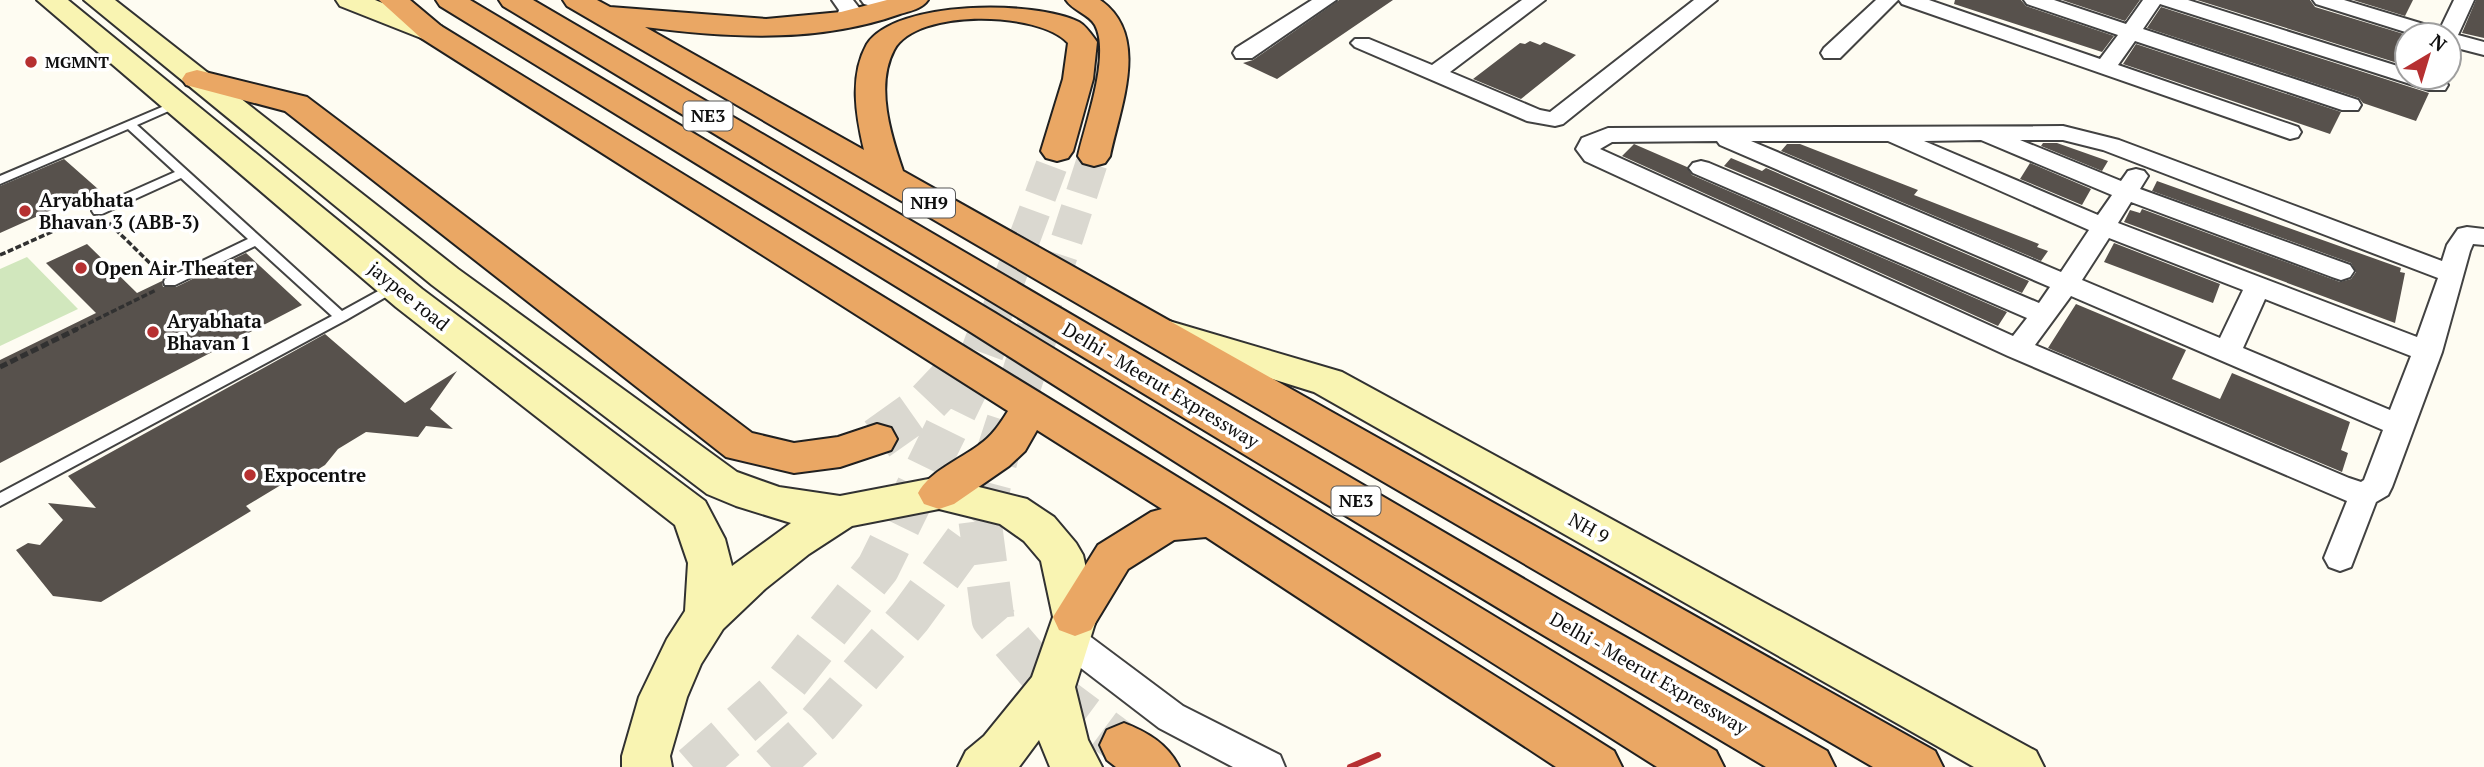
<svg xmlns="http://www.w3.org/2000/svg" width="2484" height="767" viewBox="0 0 2484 767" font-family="'PT Serif',serif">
  <rect width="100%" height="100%" fill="#fefcf2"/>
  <path fill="#d1e7bd" d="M27,257L78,309L0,346V269Z"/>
  <path fill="#57514c" d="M1339,0H1393L1277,79L1243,63L1253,60Z
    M1955,0H2021L2026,6L2114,36L2102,52L1954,4Z
    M2062,0H2140L2125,21Z
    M2197,0H2310L2315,7L2407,35V66Z
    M2353,0H2413L2405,16Z
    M2476,0H2484V38L2462,33Z
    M2161,7L2407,86L2429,93L2416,121L2363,103L2359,98L2147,28Z
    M1530,41L1540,45L1544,42L1576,55L1521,99L1473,79L1520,43L1525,44Z
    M2136,44L2341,112L2330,134L2123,64Z
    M2043,143H2057L2108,161L2102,171L2041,146Z
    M1634,144L1687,167L1692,175L2007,312L1998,326L1622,156Z
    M1787,144H1800L1918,190L1914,195L2039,244L2037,247L2048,251L2041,261L1781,151Z
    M1731,158L1762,171L1766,168L2029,281L2022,293L1724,166Z
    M64,159L98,189L0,233V186Z
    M2030,163L2091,189L2082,205L2020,179Z
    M2157,181L2401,268L2400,272L2405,273L2395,323L2124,222L2130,210L2140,213L2142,209L2340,282L2351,279L2356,272L2351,263L2152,191Z
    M2114,243L2220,284L2213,303L2104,262Z
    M87,244L137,293L162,281L163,287H176L246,253L302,305L0,463V360L96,313L46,263Z
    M2076,304L2186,350L2172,379L2220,399L2232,373L2350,422L2341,450L2348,453L2342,472L2048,348Z
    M325,334L405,403L457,371L430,409L453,429L426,426L418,437L366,432L338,449L325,465L309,475L299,474L246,506L251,511L101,602L53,596L16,550L28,543L40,545L63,520L48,503L96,508L68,476Z"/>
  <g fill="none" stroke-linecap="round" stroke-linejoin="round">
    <path stroke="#dad8d0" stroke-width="32" stroke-dasharray="32 16" stroke-linecap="butt" d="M990,331L1057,151
      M1037,331L1094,156"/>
    <path stroke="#dad8d0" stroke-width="43" stroke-dasharray="43 21" stroke-linecap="butt" d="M877,439L925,405L965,363
      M980,521L993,619L1062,699L1124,745
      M693,767L780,691L878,568L978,364L991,329
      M771,767L819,723L910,617L980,521L999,449L1038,329"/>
    <g stroke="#424242" stroke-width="4">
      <path id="lane" d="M176,101L182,104L180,106L137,125L342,311L391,284L396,283L403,287L346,320L0,506V493L332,316L255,246L175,285H165L164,282L165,279L248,239L181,178L102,214H94L92,211L94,208L175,172L128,129L0,184V176Z"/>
    </g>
    <g stroke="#424242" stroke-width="4">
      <path id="street" d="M832,0H853L860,9L852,25H838L835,21L839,10Z
        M861,0H916L918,3L915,7C900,11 879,8 864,4Z
        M1312,0H1336L1252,58H1236L1233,53L1236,48Z
        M1522,0H1545L1450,72L1540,110L1550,112L1694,0H1717L1563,124L1555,126L1527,121L1355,47L1351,43L1355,39H1369L1432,65Z
        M1876,0H1898L1840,58H1824L1821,53L1824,48Z
        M1899,0H1929L2100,59L2118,35L2027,4L2024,0H2054L2126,24L2143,0H2188L2407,69V77C2421,77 2439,73 2448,85L2445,90H2429L2160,4L2143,29L2358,100L2361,105L2358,110H2342L2135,41L2118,65L2298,127L2301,132L2298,137L2290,139L1902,4Z
        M2313,0H2344L2440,29L2454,0H2474L2458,35L2484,42V55L2449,46V35H2415L2316,4Z
        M2063,126L2119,140L2442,261L2447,245L2458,229L2467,227L2484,229V245L2473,244L2470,251L2442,352L2392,487L2388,495L2376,502L2351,567L2340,571L2329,567L2324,558L2347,501L2008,356L1585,161L1576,149L1582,138L1608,128ZM2020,140H2063L2103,150L2438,278L2417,337L2118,223L2131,202L2332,277L2341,280L2350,277L2354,271L2350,265L2140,189L2148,176L2144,171L2136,169L2128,171L2121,181ZM1717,141L1720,145L2050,287L2039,303L1709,163L1701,161L1693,163L1689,168L1693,173L2027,318L2013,336L1600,149L1612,142ZM1751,141H1888L2089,230L2061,272ZM1924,141L1981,140L2112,195L2098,215ZM2109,238L2243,290L2220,338L2082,280ZM2071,296L2383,430L2364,480L2361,482L2349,478L2035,345ZM2265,299L2411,356L2390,410L2243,348Z
        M1068,625L1080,629L1183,706L1280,755L1285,767H1233L1159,728L1056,649L1051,639L1056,629Z"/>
    </g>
    <g stroke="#313131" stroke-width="4">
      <path id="secondary" d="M37,0H68L422,289L705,501L725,539L732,566L791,523L736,506L707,494L432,285L84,0H115L458,269L737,472L779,487L840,496L939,477L1027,499L1054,517L1076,543L1083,555L1097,617L1075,687L1088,740L1102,767H1050L1039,740L1019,767H958L966,751L984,736L1032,677L1053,617L1041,561L1024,541L1000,524L939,509L852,526L809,554L765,589L723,629L701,664L687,697L670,756L672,767H622V756L639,697L667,639L685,611L688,563L675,525L396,307Z
        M336,0H375L441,26L445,32L441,38L431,41L421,38L340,6Z
        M1169,321L1342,372L2036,751L2044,767H1974L1314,392L1156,343L1150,334L1156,325Z"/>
    </g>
    <g stroke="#202020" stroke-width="4">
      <path id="highway" d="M379,0H410L441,26L1228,508L1614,751L1622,767H1556L1206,537L1174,540L1128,569L1091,630L1075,636L1059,630L1053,617L1098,545L1151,512L1162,509L1037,430L1025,451L1009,466L954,504L939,509L924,504L918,493C930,471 959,460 979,445C992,436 1000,424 1008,411L421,38Z
        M436,0H470L995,313L1716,751L1724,767H1657L969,331L440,6Z
        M499,0H533L1560,600L1827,751L1835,767H1766L1528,626L503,6Z
        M563,0H597L610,7L766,19L841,12L887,0H928C922,9 910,11 900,14C819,43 729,38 645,27L864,150C856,116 849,76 867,44C896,0 1035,0 1079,22C1086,26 1092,35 1097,42L1093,79L1073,151L1068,158L1057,161L1046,158L1041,151L1063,79L1068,43C1039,11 916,8 894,50C875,86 891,136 903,171L1935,751L1943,767H1873L567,6Z
        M1066,0H1100C1151,35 1120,107 1110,156L1105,163L1094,166L1083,163L1078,156C1085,124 1111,55 1095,25C1089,14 1073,11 1066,0Z
        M197,70L307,97L752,433L794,443L838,437L877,424L891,428L897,439L891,450L840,467L794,473L726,457L285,111L186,85L182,79L186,73Z
        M1124,723C1147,732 1168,744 1179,767H1116L1107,760L1100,745L1107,730Z"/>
    </g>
    <path stroke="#313131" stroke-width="3.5" stroke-dasharray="6 2.5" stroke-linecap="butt" d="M109,223L158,271
      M0,255L85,217
      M73,331L156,290"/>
    <path stroke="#313131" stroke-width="5" stroke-dasharray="8 3.5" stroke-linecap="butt" d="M0,367L77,329"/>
    <use href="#lane" fill="#fff" fill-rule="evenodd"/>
    <use href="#street" fill="#fff" fill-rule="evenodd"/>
    <use href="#secondary" fill="#f9f4b2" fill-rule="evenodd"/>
    <use href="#highway" fill="#eaa764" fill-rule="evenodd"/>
    <path stroke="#b63031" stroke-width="6" d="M1350,767L1378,755"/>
  </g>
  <g fill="#b63031" stroke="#fff" stroke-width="2.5">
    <circle cx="31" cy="62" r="7"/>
    <circle cx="25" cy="211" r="7"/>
    <circle cx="81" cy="268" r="7"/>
    <circle cx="153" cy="332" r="7"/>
    <circle cx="250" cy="475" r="7"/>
  </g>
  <g text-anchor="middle" stroke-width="7" stroke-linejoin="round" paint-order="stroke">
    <g font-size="16" font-weight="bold" fill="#0f0f0f" stroke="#fff" text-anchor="start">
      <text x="45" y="68">MGMNT</text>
    </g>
    <g fill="#fff" stroke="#575757" stroke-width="2">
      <rect x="683.5" y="101.5" width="49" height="29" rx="5"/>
      <rect x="903" y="188.5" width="52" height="29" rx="5"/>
      <rect x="1331.5" y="486.5" width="49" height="29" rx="5"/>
    </g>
    <g font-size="18" font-weight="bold" fill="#0f0f0f">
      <text x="708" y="122">NE3</text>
      <text x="929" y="209">NH9</text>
      <text x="1356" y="507">NE3</text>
    </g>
    <g font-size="19" font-weight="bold" fill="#0f0f0f" stroke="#fff" text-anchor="start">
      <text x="39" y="207">Aryabhata<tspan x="39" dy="22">Bhavan 3 (ABB-3)</tspan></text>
      <text x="95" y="275">Open Air Theater</text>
      <text x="167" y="328">Aryabhata<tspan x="167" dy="22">Bhavan 1</tspan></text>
      <text x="264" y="482">Expocentre</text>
    </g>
    <g font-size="19" fill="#0f0f0f" stroke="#fff">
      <text transform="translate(409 296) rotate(39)" y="7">jaypee road</text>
      <text transform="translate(1161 385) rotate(31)" y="7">Delhi - Meerut Expressway</text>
      <text transform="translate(1589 528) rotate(29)" y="7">NH 9</text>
      <text transform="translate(1649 673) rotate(30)" y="7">Delhi - Meerut Expressway</text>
    </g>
  </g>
  <g transform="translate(2428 56) rotate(38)"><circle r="33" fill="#ffffff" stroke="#9f9f9f" stroke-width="2"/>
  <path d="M0-5L12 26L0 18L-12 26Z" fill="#b63031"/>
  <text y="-10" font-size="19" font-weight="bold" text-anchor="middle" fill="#0f0f0f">N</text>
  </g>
</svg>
